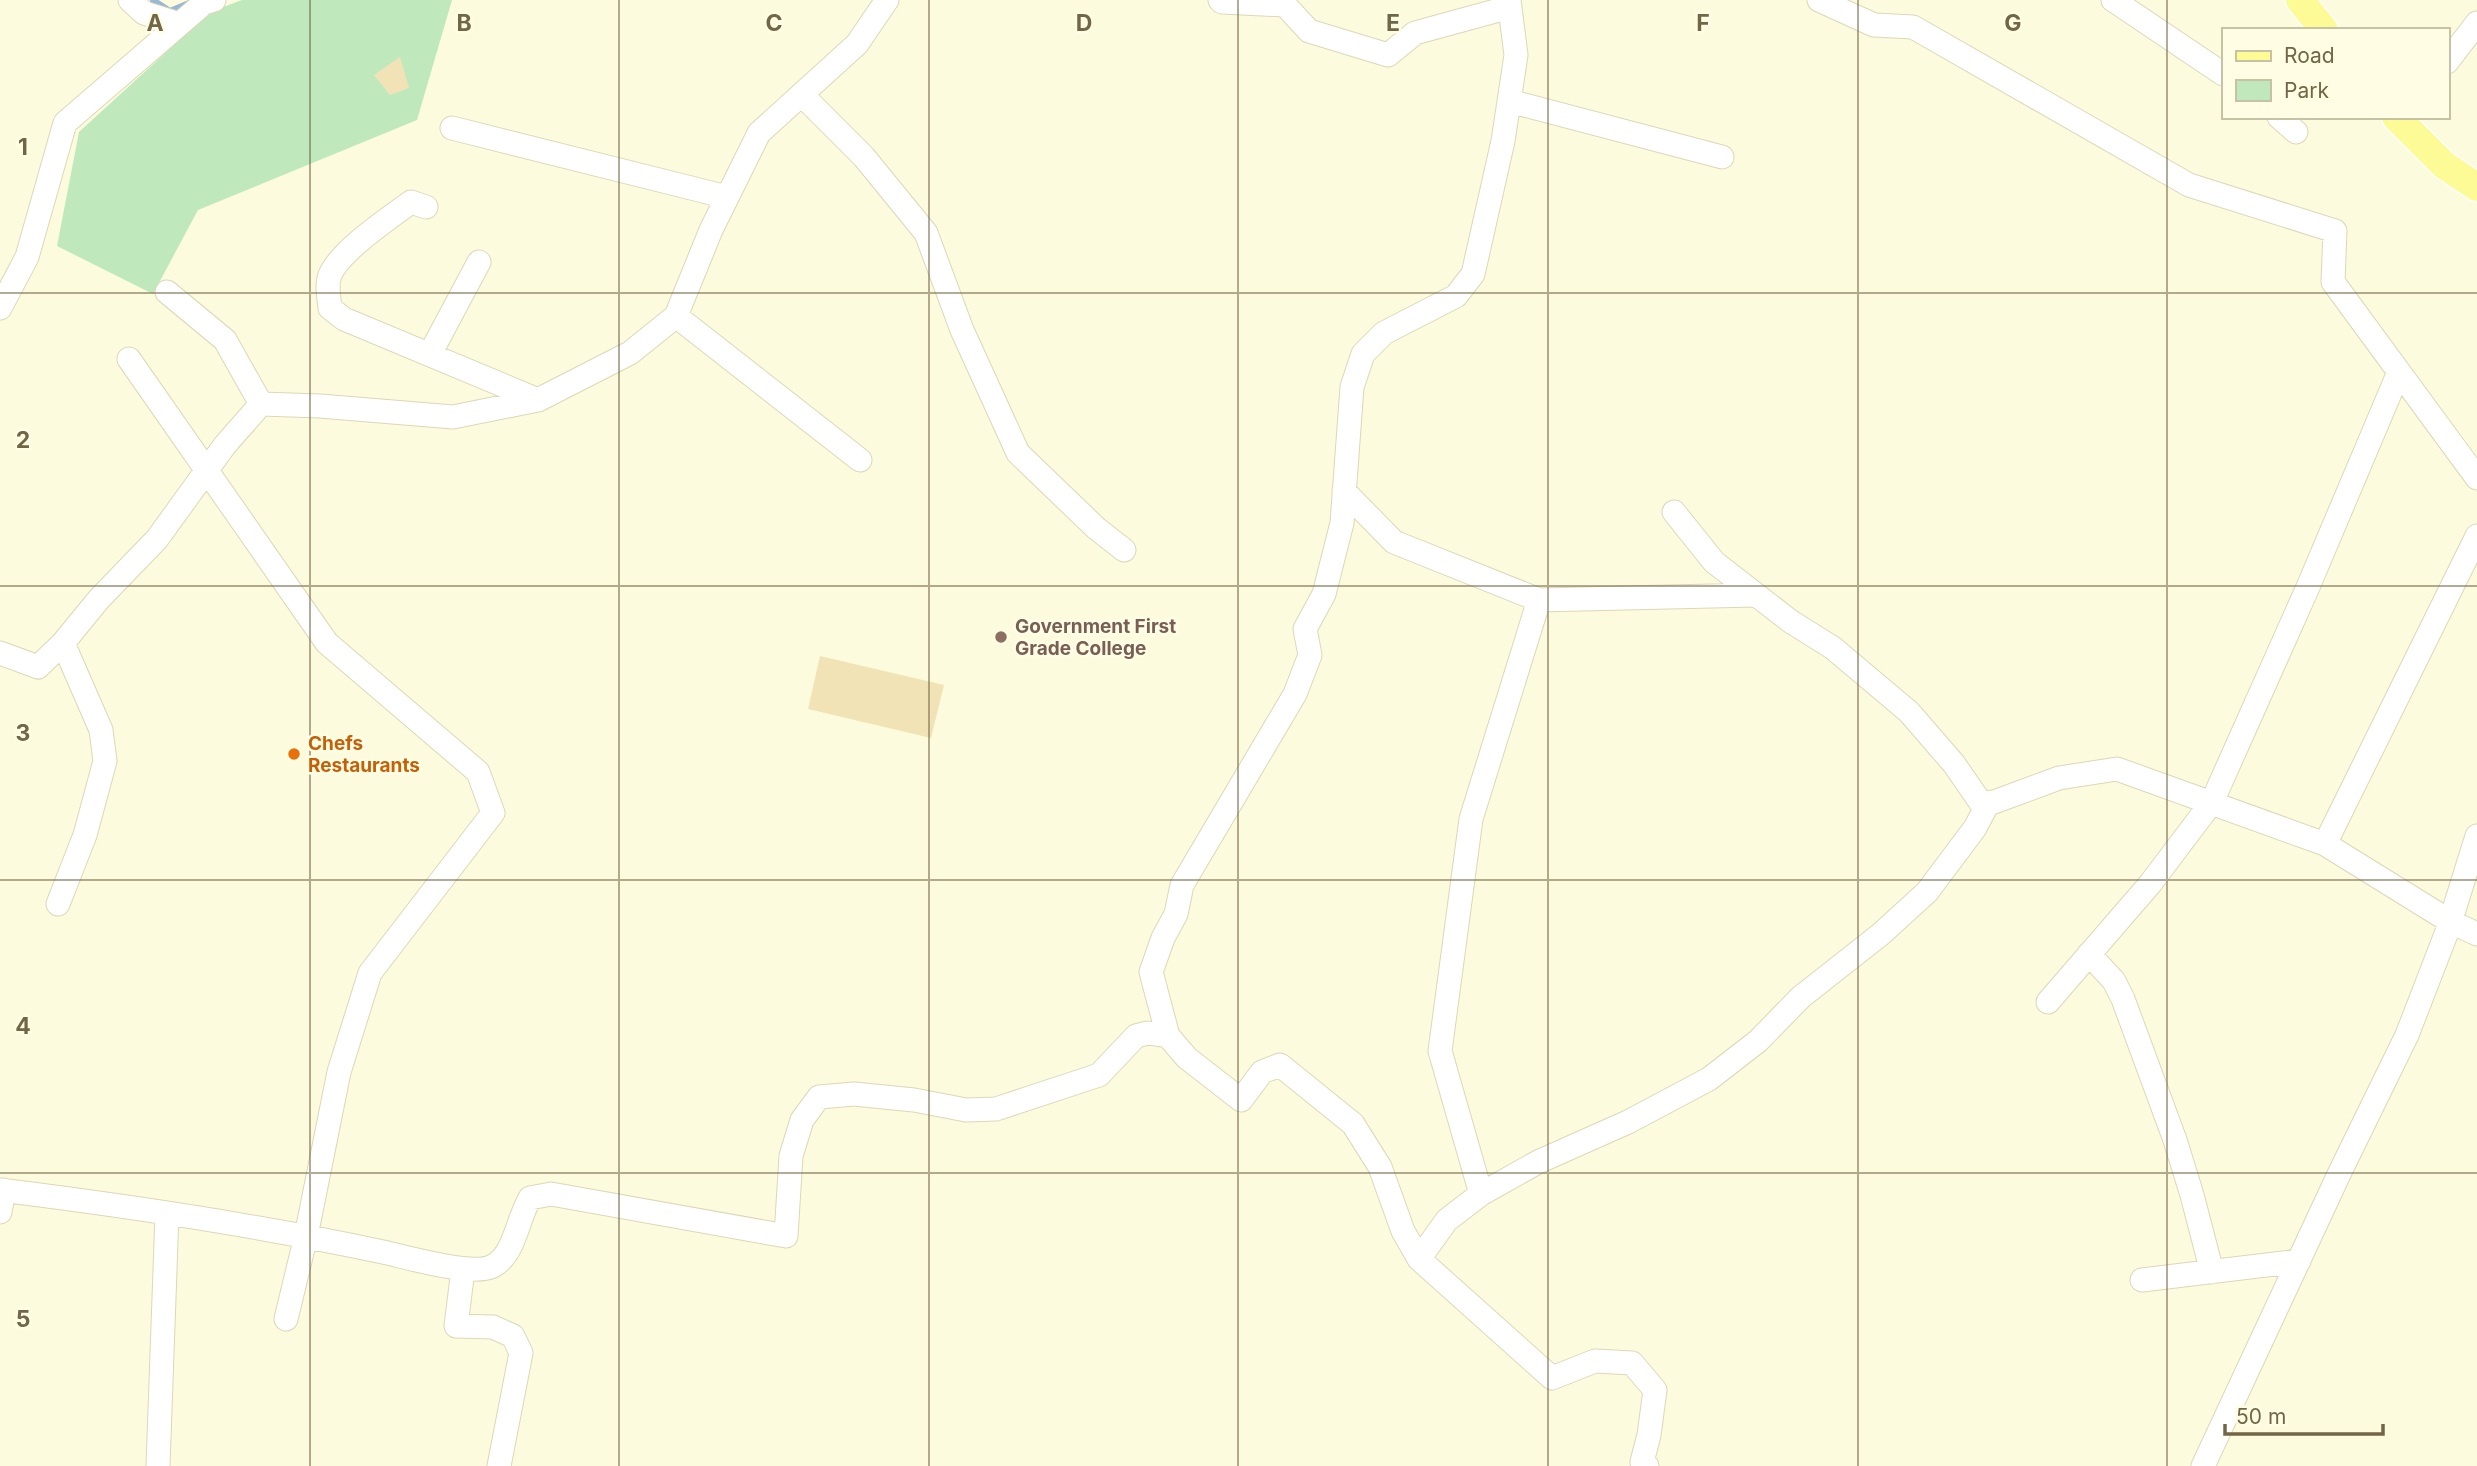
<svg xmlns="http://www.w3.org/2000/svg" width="2477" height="1466" viewBox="0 0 2477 1466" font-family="Inter,sans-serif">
  <rect width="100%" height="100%" fill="#fcfbde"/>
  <path fill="#bfe9bd" d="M242,0H452L417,120L198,210L153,294L57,246L79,132L210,12Z"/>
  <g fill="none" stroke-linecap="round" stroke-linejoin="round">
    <path stroke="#99b7d7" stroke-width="6" d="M153,0L170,11L189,3"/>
  </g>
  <path fill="#f2e3b6" d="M400,57L409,88L390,95L374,75Z
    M820,656L944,685L931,738L808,709Z"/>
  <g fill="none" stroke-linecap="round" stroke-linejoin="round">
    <g stroke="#ddd7b8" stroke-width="25">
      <path id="minor" d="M130,0L144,13L179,24
        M1220,0L1222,2L1285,5L1309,31L1388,55L1415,33L1510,7
        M1819,0L1874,25L1913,27L2189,185L2335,231L2333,282L2477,478
        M2113,0L2223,74
        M2447,62L2477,23
        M802,95L864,157L926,233L962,330L1018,453L1096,528L1124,550
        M1509,101L1722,157
        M2279,117L2296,132
        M452,128L727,197
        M426,207L411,202C389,218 340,251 330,275C326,285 329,298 330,308L344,319L538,400
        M167,292L225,340L261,404
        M0,308L27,257L65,123L204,3L214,0
        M676,316L860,460
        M430,354L479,262
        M129,359L327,643L478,772L493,813L370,973L339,1072L306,1236L286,1319
        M1344,491L1394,542L1539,600L1755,595
        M0,653L38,667L63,643L99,599L157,539L225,445L261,404L320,406L453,417L538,400L630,353L676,316L711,230L759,133L857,44L887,0
        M1981,803L1994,802L2059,778L2117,769L2325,844L2451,922L2477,934
        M2325,844L2477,536
        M58,904L85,835L105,761L101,730L63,643
        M2089,954L2114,981L2123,999L2175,1140L2192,1195L2212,1272
        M2048,1002L2150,884L2212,802L2308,587L2399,372
        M1168,1036L1151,972L1163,938L1176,914L1182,885L1295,694L1310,655L1305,629L1324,594L1342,523L1352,387L1363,354L1384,333L1456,296L1473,274L1503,141L1516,55L1509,0
        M0,1190C128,1206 257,1225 383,1252C406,1257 473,1277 493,1266C515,1254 517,1220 530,1198L551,1194L786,1236L791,1156L802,1120L819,1097L854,1094L914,1100L966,1110L996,1109L1099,1075L1136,1036L1148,1033L1168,1036L1187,1058L1241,1100L1262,1072L1280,1065L1353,1124L1380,1167L1403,1231L1419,1259L1552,1378L1595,1361L1632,1363L1655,1390L1649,1435L1642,1462L1647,1466
        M1481,1194L1440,1051L1471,819L1539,600
        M0,1212L4,1190
        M1419,1259L1447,1220L1481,1194L1538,1162L1628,1122L1709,1079L1758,1041L1801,997L1881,934L1927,892L1975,828L1985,809L1954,764L1909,712L1833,648L1790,621L1714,562L1674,512
        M463,1269L456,1326L493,1327L513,1336L521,1353L499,1466
        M2142,1280L2299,1261
        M158,1466L167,1214
        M2203,1466L2340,1172L2407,1035L2448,929L2477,836"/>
    </g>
    <g stroke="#fff" stroke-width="31">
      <path id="major" d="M2300,0L2324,30
        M2396,117L2444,165L2477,187"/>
    </g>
    <use href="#minor" stroke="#fff" stroke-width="23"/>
    <use href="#major" stroke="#fdfb95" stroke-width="28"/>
  </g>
  <path fill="none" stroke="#726646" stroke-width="2" stroke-opacity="0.55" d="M310,0V1466M619,0V1466M929,0V1466M1238,0V1466M1548,0V1466M1858,0V1466M2167,0V1466M0,293H2477M0,586H2477M0,880H2477M0,1173H2477"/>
  <circle fill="#8d6e63" stroke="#fffee5" stroke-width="2.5" cx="1001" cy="637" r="7"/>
  <circle fill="#e8710a" stroke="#fffee5" stroke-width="2.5" cx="294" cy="754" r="7"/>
  <g text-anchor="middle" stroke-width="5" stroke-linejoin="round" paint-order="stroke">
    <g font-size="19" font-weight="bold" fill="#785e54" stroke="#fffee5" text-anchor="start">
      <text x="1015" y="633">Government First<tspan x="1015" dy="22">Grade College</tspan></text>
    </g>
    <g font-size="19" font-weight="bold" fill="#c56008" stroke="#fffee5" text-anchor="start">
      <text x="308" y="750">Chefs<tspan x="308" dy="22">Restaurants</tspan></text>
    </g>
  </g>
  <g font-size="23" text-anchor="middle" font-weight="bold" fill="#726646" stroke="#fffee5" stroke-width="5" stroke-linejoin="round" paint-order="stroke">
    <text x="155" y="31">A</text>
    <text x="464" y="31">B</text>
    <text x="774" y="31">C</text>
    <text x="1084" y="31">D</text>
    <text x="1393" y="31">E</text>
    <text x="1703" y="31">F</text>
    <text x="2013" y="31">G</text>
    <text x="23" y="155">1</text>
    <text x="23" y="448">2</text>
    <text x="23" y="741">3</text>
    <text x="23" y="1034">4</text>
    <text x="23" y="1327">5</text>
  </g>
  <rect x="2222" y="28" width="228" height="91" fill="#fffee5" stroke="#c7c1a5" stroke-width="2"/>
  <rect x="2236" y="51" width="35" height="10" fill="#fdfb95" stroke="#c7c1a5" stroke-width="2"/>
  <text x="2284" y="63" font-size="21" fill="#726646">Road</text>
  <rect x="2236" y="80" width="35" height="21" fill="#bfe9bd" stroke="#c7c1a5" stroke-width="2"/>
  <text x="2284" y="98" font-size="21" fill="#726646">Park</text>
  <path d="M2225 1424v10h158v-10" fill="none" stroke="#726646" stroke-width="3.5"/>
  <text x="2236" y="1424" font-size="21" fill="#726646" stroke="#fffee5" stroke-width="5" paint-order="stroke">50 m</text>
</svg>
